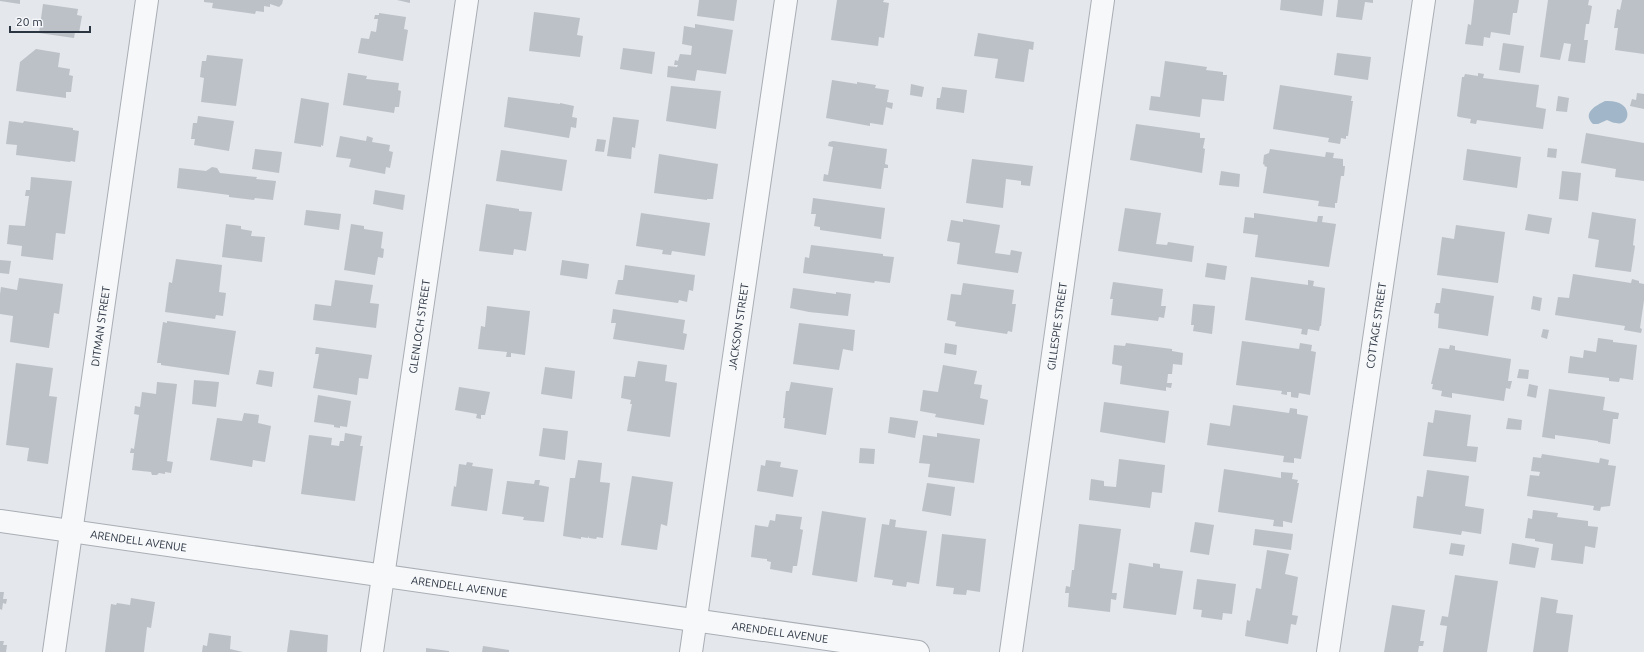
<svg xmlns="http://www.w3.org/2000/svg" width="1644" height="652" viewBox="0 0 1644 652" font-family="Ubuntu,sans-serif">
  <rect width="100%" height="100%" fill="#e4e7eb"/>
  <path fill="#a1b7c9" d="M1605,101C1635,99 1631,127 1616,123C1613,123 1610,121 1607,120L1598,124H1593C1582,113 1595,106 1605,101Z"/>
  <path fill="#bcc1c8" d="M0,0H20V4L0,1Z
    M204,0H283L282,4L279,7L270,4V7L264,6V12L256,11L255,14L212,8L213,3L204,2Z
    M397,0H410V3Z
    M699,0H737L734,21L697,16Z
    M837,0H884L883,2L889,3L884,38L879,37L878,46L831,40Z
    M1281,0H1324L1322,16L1280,10Z
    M1338,0H1373V3L1365,2L1362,20L1336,17Z
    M1474,0H1519L1517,13H1513L1510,35L1491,32L1490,38L1484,37L1483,46L1465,44L1468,24L1471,25Z
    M1548,0H1589L1588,5L1592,6L1589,24H1586L1584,40H1588L1585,63L1568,61L1571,44L1564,43L1560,60L1540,57Z
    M1622,0H1644V54L1615,50L1618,28H1614L1617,9L1620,10Z
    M43,4L78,9L77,15L82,16L79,33L75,32L74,38L39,33Z
    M534,12L580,18L577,35L583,36L580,57L529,51Z
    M379,13L406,17L404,29L408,30L403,61L358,53L361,38L369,39L371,31L376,32L378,19H374L375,15H379Z
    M695,24L733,30L726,74L697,70L695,81L667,77L668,66L677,67L678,65H674L675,60L678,61L680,54L691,55L692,46L682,44L684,26L695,28Z
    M978,33L1034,42L1033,50L1029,49L1024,82L995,78L998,59L974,56Z
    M1503,43L1524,46L1520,73L1499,70Z
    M623,48L655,52L652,74L620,69Z
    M36,49L60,53L58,67L70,69L69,75L73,76L71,92H66V98L16,91L20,62Z
    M1337,53L1371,57L1368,80L1334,75Z
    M207,55L243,59L236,106L201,102L204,78L200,77L202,61H206Z
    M1165,61L1207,67L1206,70L1223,72V75H1227L1224,101L1202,99L1200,117L1149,110L1151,96L1160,97Z
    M348,73L367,76L366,79L399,83L398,90L401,91L399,107H395L394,113L343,105Z
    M1478,73L1484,74L1483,78L1539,85L1536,107L1546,109L1543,129L1477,120L1476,124L1470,123L1471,119L1459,117L1457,116L1462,77H1464L1465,74L1478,76Z
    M832,80L857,84V82L876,85L875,88L889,90L887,102L893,103L892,109L886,107L883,125L870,123V126L826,118Z
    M911,84L924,87L922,97L910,95Z
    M1280,85L1352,96L1351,101H1353L1348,136H1346V139L1341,138L1340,144L1328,142L1329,138L1273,129Z
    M671,86L721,91L716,129L666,121Z
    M942,87L967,90L964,113L936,109L937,98H940Z
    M1637,93L1644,94V109L1630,106L1632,99L1636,100Z
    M1558,96L1569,98L1567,112L1556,111Z
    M508,97L560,104V103L574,106L572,117L577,118L576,128L571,127L569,138L504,127Z
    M301,98L329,103L323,146L321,145V147L294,143Z
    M198,116L234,121L229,151L194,145L195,139H191L193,123H197Z
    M613,117L639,120L635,148L632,147L631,159L607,156Z
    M9,121L23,123L24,121L73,128V130L79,131L75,162L71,161L70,162L16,155L17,145L6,144Z
    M1136,124L1200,133V138H1205L1203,148L1205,149L1202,173L1130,160Z
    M1586,133L1644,143V181L1615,177L1616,169L1581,163Z
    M340,136L366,141L367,136L373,138L372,142L390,145L389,151L393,152L390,168L386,167L385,174L349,167L351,159L336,157Z
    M597,139L606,140L604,152L595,151Z
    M833,141L887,149L885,164L888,165V168H884L881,189L823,181L824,174L828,175L833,147L828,146L829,142Z
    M1548,148L1557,149L1556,158L1547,157Z
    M255,149L282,152L279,173L252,169Z
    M1270,149L1325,157L1326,152L1334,153L1333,158L1343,159V166H1345L1344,176H1341L1337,203H1335V208L1318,206L1319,201L1263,193L1267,167L1264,166L1265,165L1263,164L1264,155L1269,153Z
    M1467,149L1521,157L1517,188L1463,180Z
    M501,150L567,160L562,191L496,181Z
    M659,154L718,164L713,199H707V200L654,193Z
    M972,159L1033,166L1030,186L1021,185V181L1006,179L1003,208L966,203Z
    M212,167L217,168L220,173L257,177L256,179L276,181L273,200L255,198L254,200L229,197V195L177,188L179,168L206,171Z
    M1221,171L1240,174L1239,187L1219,185Z
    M1562,171L1581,173L1578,201L1559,199Z
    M31,177L72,181L65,234L56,233L53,260L21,256L22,246L7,244L9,225L25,226L29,196H25L26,190H30Z
    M375,190L405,195L403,210L373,204Z
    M813,198L885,208L881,239L820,230V227L814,226L816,214H811Z
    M486,204L519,209V211L532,212L526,251L514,249L513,255L479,251Z
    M1125,208L1161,213L1156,244L1167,245L1168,242L1194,246L1192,262L1118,251Z
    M306,210L341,214L339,230L304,225Z
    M1592,212L1636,219L1633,245L1635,246L1631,272L1595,267L1599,240L1588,238Z
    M641,213L710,223L705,256L672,251L671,255L662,254L663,250L636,246Z
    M1254,213L1317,222L1318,216H1323L1322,222L1336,224L1329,267L1255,257L1258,235L1243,233L1245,217L1254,218Z
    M1528,214L1552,218L1549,234L1525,230Z
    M963,219L1000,225L995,253L1010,255L1011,250L1022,252L1018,273L957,264L960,243L947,241L951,220L963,222Z
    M226,224L241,226V229L252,231L251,236L265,237L262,262L222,257Z
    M351,224L364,226V229L383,232L381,248L384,249L383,258L378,257L375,275L344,270Z
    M1456,225L1505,232L1498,283L1437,275L1442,237L1454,239Z
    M811,245L883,254V256L894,257L890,283L875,281L874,283L803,273L805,257L809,258Z
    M176,259L222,265L219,292L226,293L223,316L216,315L215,319L165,312L169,282L172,283Z
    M0,260L11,261L9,274L0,273Z
    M562,260L589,264L587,279L560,275Z
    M1207,263L1227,266L1225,280L1205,277Z
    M625,265L695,275L693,291L689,290L687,302L679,300L678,303L615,294L618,280H623Z
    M1573,274L1631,283L1632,279L1639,281V283L1644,284V300L1640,328L1642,329L1641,333L1624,330L1625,326L1555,315L1558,297L1569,298Z
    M1251,277L1308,285V280L1314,281L1313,286L1325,288L1321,326H1320L1319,331L1308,329L1307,335L1301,334L1302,329L1245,320Z
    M19,278L63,284L59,314L54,313L49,348L10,342L13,316L0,314V294L1,287L17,290Z
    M335,280L373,285L370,303L379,304L376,328L313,320L315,304L331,306Z
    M1113,282L1163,289L1161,306H1166L1164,318L1159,317L1158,321L1111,315L1113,299H1110Z
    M963,283L1014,290L1012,304H1016L1012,332L1008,331L1007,334L955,326L956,322L947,320L951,294L961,295Z
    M793,288L836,294V292L851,294L848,316L809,312L790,308Z
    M1442,288L1494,296L1488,336L1438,328L1439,314L1434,313L1436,303H1440Z
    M1533,296L1542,298L1540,311L1531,309Z
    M1193,304L1215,306L1212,334L1193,331L1194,325H1191Z
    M487,306L530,311L525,355L511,353V357H506L507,352L478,349L481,326L485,327Z
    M613,309L685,320L683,333L687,334L684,350L613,339L616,323H611Z
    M167,321L236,331L229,375L161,365V363H157L163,322L167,323Z
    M799,323L855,330L853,351L843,349L839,370L793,364Z
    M1543,329L1549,330L1547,339L1541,337Z
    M1598,338L1613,340V342L1637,345L1633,380L1620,378L1619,382L1609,381V378L1568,373L1570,356L1583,358L1584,350L1596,352Z
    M1242,341L1299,349L1300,343L1312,345L1311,351L1316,352L1310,395L1299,393L1298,398L1291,397V392H1287V395L1281,394L1282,391L1236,385Z
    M945,343L957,345L956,355L944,353Z
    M1126,343L1172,349V351L1183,353L1182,365L1173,364L1172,374H1168L1167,383H1172L1171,388L1166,387V391L1120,384L1122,366L1112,364L1114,345L1125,346Z
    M1450,345L1455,346V350L1511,359L1508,381H1512L1510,389L1506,388L1504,401L1452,393V398L1441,396L1442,391L1432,389L1433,384H1431L1439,348L1449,349Z
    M316,347L372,355L368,379L359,378L357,395L313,388L319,354H315Z
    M638,361L667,365L665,381L677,383L670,437L627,431L632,404H630L631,400L621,398L624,376L635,377Z
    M16,363L53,368L49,396L57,397L48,464L27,461L29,448L6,445Z
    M943,365L977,371L974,384L982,385L980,398L988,400L984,425L935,417L936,414L920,411L923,390L938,392Z
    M545,367L575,371L572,399L541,394Z
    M1519,369L1529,370L1528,379L1517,378Z
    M259,370L274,372L272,387L256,384Z
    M194,380L219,382L216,407L192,404Z
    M157,382L177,384L167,461L173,462L171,473L165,472V474L159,473L157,475H152L151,472L132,470L134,453H130L131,448L134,449L139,415L134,414L135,406L140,407L142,392L156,394Z
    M791,382L833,388L826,435L784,428L785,418H783L786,391H789Z
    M1529,384L1538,386L1536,398L1527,396Z
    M459,387L490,392L485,415H481V419L476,418L477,414L455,410Z
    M1549,389L1605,397L1603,410L1619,413L1618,419H1613L1610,444L1598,442V441L1555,435V439L1542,437Z
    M318,395L351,401L347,427L340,426V428L334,427V425L314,422Z
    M1104,402L1169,411L1165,443L1100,432Z
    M1233,405L1289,413L1290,408L1297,409V414L1308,416L1301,459L1294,458V463L1283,462L1284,456L1207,445L1210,423L1230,426Z
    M1435,410L1471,415L1467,446L1478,447L1476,462L1423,456L1428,422L1433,423Z
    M244,413L259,415L258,423L271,426L265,462L253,460L252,467L210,460L217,418L242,421Z
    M890,417L918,421L915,438L888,433Z
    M1508,418L1522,420L1521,430L1506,429Z
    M543,428L568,431L565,460L539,456Z
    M345,433L362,436L360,446H363L355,501L301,494L309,435L332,438L331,445L339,446L340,441H344Z
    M937,433L980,439L974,483L928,477L930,464L919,463L923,435L937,437Z
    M860,448L875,449L874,464L859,463Z
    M1542,454L1599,463L1600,458L1609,460L1608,465L1616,466L1610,506L1601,507L1600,511L1593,510L1594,506L1527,496L1530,475L1539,476L1540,472L1531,471L1533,457L1541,458Z
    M1119,459L1165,465L1162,493L1152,492L1150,508L1089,500L1091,479L1104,481V486L1116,487Z
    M578,460L602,463L600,482L610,483L603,538L597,537L596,539L589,538V536L588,538L581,537V539L563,536L570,478H575Z
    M766,460L781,462L780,467L798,470L793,497L757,491L761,465L765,466Z
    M467,462L473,463L472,466L493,469L487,511L451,506L454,486L456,487L459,464L466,465Z
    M1224,469L1281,478V472L1293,473L1292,479L1298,480L1297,483H1299L1292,523L1283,521V527L1273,526L1274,520L1218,512Z
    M1427,470L1469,476L1465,506L1484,509L1481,534L1462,531L1461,535L1413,528L1417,496L1423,497Z
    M632,476L673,482L667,526L661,524L657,550L621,545Z
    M535,480H540L539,485L549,487L544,522L523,520L524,517L502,514L507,481L534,484Z
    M927,483L955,487L951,516L922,511Z
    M1533,510L1558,513L1557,517L1588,521V526L1598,527L1595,548L1585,546L1583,564L1551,560L1553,544L1535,541V539L1525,538L1528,518L1532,519Z
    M822,511L866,518L857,582L812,575Z
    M776,514L802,517L800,529L803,530L797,566H793L792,573L770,569L771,562L767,561V559L751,557L755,525L768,527L770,520L775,521Z
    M890,519L896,520L895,527L927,531L919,584L907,582L906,587L892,585L893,580L874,577L882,524L889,525Z
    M1195,522L1214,525L1209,555L1190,552Z
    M1079,524L1121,529L1112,593H1117L1116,600L1111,599L1110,612L1068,607L1069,593H1065L1066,586L1070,587L1072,570H1074Z
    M1255,529L1293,534L1291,550L1253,545Z
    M942,534L986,539L980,592L967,590L966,595L953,594L954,588L936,586Z
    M1451,543L1465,545L1463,556L1449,554Z
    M1512,543L1539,548L1535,568L1509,564Z
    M1267,550L1289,554L1285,574L1298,577L1292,615L1298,616L1296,625L1291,624L1288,644L1245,636L1247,620L1250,621L1256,588L1261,589Z
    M1129,563L1153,567V563L1160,564V568L1183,571L1176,615L1123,608Z
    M1455,575L1498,581L1487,652H1443L1447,626L1440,625L1442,616L1448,617Z
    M1197,579L1236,584L1232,614L1223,613L1222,620L1201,617L1202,610L1193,609Z
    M0,592H4L3,599H7L6,604L3,603L2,610L0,609Z
    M1541,597L1558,600L1556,613L1573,615L1568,652H1533Z
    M131,598L155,602L151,628L147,627L144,652H105L111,604L116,605L117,603L130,605Z
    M1392,605L1425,610L1420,641H1424L1423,646H1419L1418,652H1384Z
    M290,630L328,635L327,652H287Z
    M209,633L231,636L230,649L243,652H202L203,645L207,646Z
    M0,641H4L3,645H7L6,652H0Z
    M483,646L509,650V652H482Z
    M426,648L449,651V652H426Z"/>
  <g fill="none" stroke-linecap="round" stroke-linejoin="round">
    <g stroke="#a9aeb5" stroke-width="24">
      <g id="minor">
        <path id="s1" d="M0,521L918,652"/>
        <path id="s2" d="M54,652L147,0"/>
        <path id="s3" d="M372,652L467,0"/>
        <path id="s4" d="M691,652L786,0"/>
        <path id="s5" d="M1011,652L1103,0"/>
        <path id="s6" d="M1328,652L1424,0"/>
      </g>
    </g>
    <use href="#minor" stroke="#f7f8fa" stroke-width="22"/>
  </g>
  <g text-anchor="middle" stroke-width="3" stroke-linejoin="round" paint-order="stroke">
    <g font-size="11" fill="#2c3643" stroke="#f4f6f9">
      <text dy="4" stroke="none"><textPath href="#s2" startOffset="329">DITMAN STREET</textPath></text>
      <text dy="4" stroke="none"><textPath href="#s3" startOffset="329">GLENLOCH STREET</textPath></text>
      <text dy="4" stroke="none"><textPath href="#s4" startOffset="329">JACKSON STREET</textPath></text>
      <text dy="4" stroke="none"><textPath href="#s5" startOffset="329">GILLESPIE STREET</textPath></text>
      <text dy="4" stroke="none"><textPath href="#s6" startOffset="330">COTTAGE STREET</textPath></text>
      <text dy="4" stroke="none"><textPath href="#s1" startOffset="140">ARENDELL AVENUE</textPath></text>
      <text dy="4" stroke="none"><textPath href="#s1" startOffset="464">ARENDELL AVENUE</textPath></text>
      <text dy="4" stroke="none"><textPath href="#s1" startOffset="788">ARENDELL AVENUE</textPath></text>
    </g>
  </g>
  <path d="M10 26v6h80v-6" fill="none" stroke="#2c3643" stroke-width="2"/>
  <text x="16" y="26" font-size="12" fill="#2c3643" stroke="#f4f6f9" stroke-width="3" paint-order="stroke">20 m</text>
</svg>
